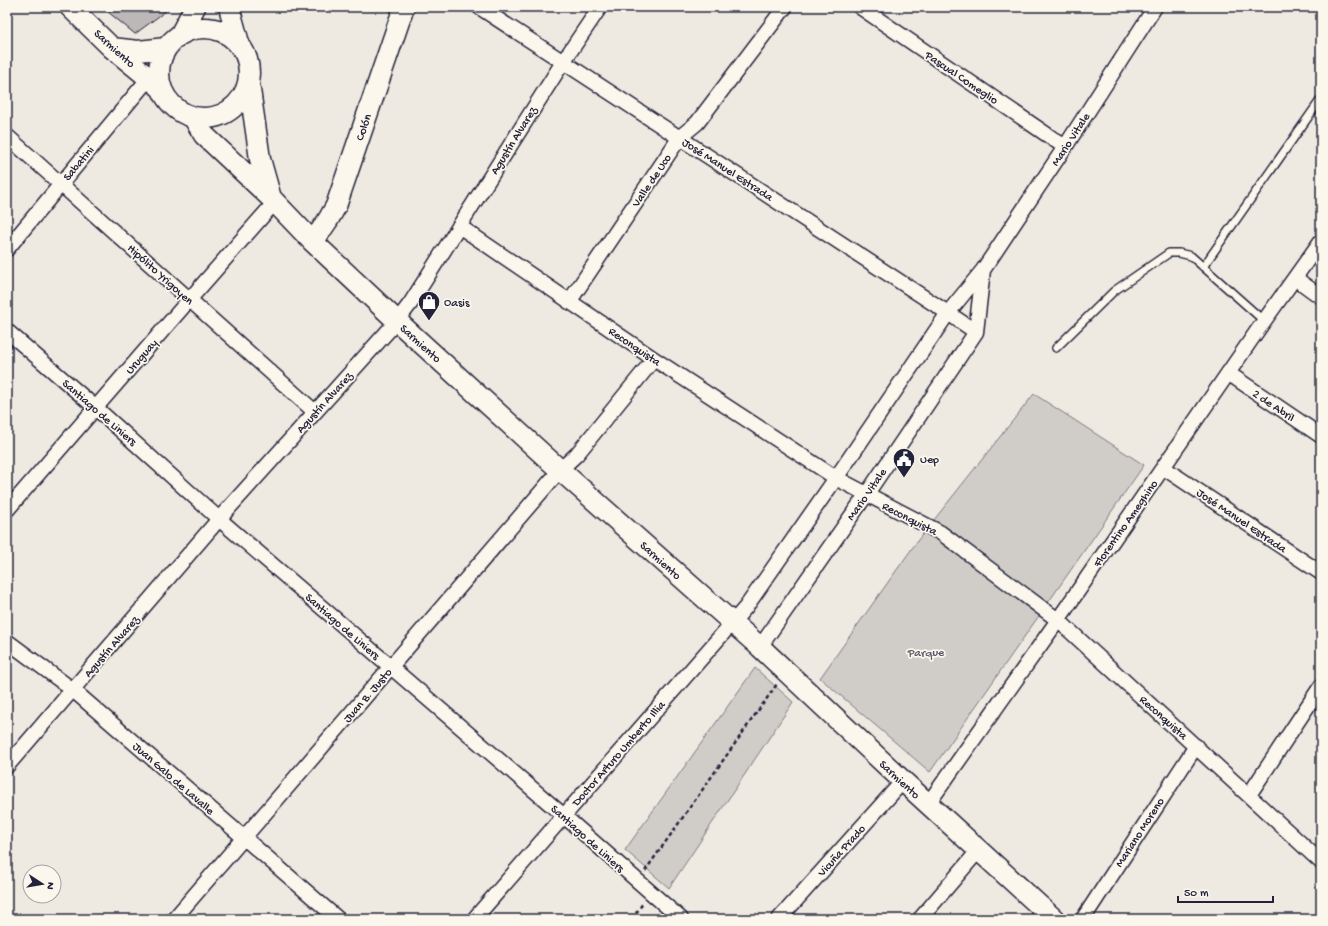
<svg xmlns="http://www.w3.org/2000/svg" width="1328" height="926" viewBox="0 0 1328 926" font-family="'Gochi Hand',sans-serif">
  <rect width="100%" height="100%" fill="#eeeae2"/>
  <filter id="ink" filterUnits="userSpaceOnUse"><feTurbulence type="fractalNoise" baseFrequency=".025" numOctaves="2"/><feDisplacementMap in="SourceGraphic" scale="8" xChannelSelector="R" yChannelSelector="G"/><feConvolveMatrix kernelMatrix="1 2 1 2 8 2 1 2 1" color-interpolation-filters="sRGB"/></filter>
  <g filter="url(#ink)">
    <path fill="#d0cdc9" stroke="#797882" d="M1034,394L1144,465L930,772L820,678L918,540Z
      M755,668L793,702L669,888L625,850Z"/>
    <path fill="#bcb8b8" stroke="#22223b" d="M102,7H171L135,34Z"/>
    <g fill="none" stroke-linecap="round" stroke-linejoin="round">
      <g stroke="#22223b" stroke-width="10">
        <path id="lane" d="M1203,267L1321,99
          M1056,348L1114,291L1169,253H1179L1191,256L1264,321"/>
      </g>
      <g stroke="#22223b" stroke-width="17">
        <path id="street" d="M479,7L948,313L976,332
          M860,7L1065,147
          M7,136L315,412
          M459,226L654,359L836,478L941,533L1058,620L1321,862
          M7,249L149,78
          M1295,278L1321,297
          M569,302L680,137L697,123L785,7
          M7,331L96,408L219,519L564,816L681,919
          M1228,373L1321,436
          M1164,468L1321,573
          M7,510L189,300L275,202
          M7,641L73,690L338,919
          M760,647L866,495L976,332L983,270
          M7,766L219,519L397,321L410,304L563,62L600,7
          M1249,795L1321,686
          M928,804L1058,620L1264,321L1321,241
          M174,919L560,470L577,454L654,359
          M474,919L746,607L836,478L948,313L983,270L1065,147L1155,7
          M779,919L903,781
          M920,919L978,851
          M1083,919L1196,746"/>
      </g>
      <g stroke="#22223b" stroke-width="23">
        <path id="secondary" d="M70,7L112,48L161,88
          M229,7L239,43
          M159 73a45 45 0 1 1 90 0a45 45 0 1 1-90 0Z
          M181,33L195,7
          M112,48L138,51L166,48
          M249,83L260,159L271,198
          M193,117L204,135L271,198L313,242L397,321L560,470L760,647L903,781L1054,919
          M313,242L328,220L336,206L404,7"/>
      </g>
      <path stroke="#22223b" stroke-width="2.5" stroke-dasharray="4 3" stroke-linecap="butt" d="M645,871L777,684
        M632,919L643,903"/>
      <use href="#lane" stroke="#fbf7ec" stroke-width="7"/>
      <use href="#street" stroke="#fbf7ec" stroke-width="14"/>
      <use href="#secondary" stroke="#fbf7ec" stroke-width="20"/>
    </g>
  </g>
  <defs>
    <g id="shop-pin" transform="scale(1.15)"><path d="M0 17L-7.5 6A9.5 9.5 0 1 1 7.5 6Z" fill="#22223b" stroke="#fbf7ec"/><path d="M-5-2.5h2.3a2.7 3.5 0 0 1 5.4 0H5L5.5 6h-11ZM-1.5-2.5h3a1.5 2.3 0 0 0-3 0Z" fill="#fff"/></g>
    <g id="civic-pin" transform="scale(1.15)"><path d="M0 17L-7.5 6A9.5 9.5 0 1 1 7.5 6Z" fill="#22223b" stroke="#fbf7ec"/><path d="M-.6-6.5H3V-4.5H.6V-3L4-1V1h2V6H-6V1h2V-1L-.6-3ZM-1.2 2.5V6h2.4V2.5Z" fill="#fff"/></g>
  </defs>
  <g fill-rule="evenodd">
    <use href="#shop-pin" x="429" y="302"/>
    <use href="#civic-pin" x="904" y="459"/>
  </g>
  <g text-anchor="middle" stroke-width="3.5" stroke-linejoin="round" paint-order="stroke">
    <g font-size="12" fill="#22223b" stroke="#fbf7ec">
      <text transform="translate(115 48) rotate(42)" y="4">Sarmiento</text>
      <text transform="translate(962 77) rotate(34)" y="4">Pascual Comeglio</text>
      <text transform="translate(363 127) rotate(-71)" y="4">Colón</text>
      <text transform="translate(1070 139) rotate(-57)" y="4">Mario Vitale</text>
      <text transform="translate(513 140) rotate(-58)" y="4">Agustín Alvarez</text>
      <text transform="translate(78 163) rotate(-50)" y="4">Sabatini</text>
      <text transform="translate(728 169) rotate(33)" y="4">José Manuel Estrada</text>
      <text transform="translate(651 180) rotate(-56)" y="4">Valle de Uco</text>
      <text transform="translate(161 274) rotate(42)" y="4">Hipólito Yrigoyen</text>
      <text transform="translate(421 343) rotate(42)" y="4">Sarmiento</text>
      <text transform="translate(635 346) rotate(34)" y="4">Reconquista</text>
      <text transform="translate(141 356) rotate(-49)" y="4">Uruguay</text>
      <text transform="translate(324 402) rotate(-48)" y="4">Agustín Alvarez</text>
      <text transform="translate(1274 405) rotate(34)" y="4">2 de Abril</text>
      <text transform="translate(100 412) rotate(41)" y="4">Santiago de Liniers</text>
      <text transform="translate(866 494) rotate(-55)" y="4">Mario Vitale</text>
      <text transform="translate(910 518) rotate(27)" y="4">Reconquista</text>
      <text transform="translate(1242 520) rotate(34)" y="4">José Manuel Estrada</text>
      <text transform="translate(1125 523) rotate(-55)" y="4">Florentino Ameghino</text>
      <text transform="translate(661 560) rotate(42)" y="4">Sarmiento</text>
      <text transform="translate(343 626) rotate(41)" y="4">Santiago de Liniers</text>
      <text transform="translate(111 646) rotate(-49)" y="4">Agustín Alvarez</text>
      <text transform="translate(367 695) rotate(-49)" y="4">Juan B. Justo</text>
      <text transform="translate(1164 717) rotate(42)" y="4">Reconquista</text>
      <text transform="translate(618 753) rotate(-49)" y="4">Doctor Arturo Umberto Illia</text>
      <text transform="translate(174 778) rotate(41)" y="4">Juan Galo de Lavalle</text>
      <text transform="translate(900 779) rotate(43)" y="4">Sarmiento</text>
      <text transform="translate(1139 832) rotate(-57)" y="4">Mariano Moreno</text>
      <text transform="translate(588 838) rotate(42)" y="4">Santiago de Liniers</text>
      <text transform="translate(841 850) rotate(-48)" y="4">Vicuña Prado</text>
    </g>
    <g font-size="12" fill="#22223b" stroke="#fbf7ec" text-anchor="start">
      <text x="444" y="306">Oasis</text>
      <text x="920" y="463">Uep</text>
    </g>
    <g font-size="12" fill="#565566" stroke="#fbf7ec">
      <text x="926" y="656">Parque</text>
    </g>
  </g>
  <rect width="1328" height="926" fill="none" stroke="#fbf7ec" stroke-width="24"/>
  <rect x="12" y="12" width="1304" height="902" fill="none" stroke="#22223b" stroke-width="1.5" filter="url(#ink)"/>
  <g transform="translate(42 884) rotate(102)"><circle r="19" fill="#fbf7ec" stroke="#a4a2a5"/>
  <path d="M0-3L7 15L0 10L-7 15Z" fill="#22223b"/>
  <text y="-6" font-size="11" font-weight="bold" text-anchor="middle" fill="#22223b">N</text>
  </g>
  <path d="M1178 896v6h95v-6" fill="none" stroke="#22223b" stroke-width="2"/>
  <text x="1184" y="896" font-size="12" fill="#22223b" stroke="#fbf7ec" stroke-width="3" paint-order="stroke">50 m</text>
</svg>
